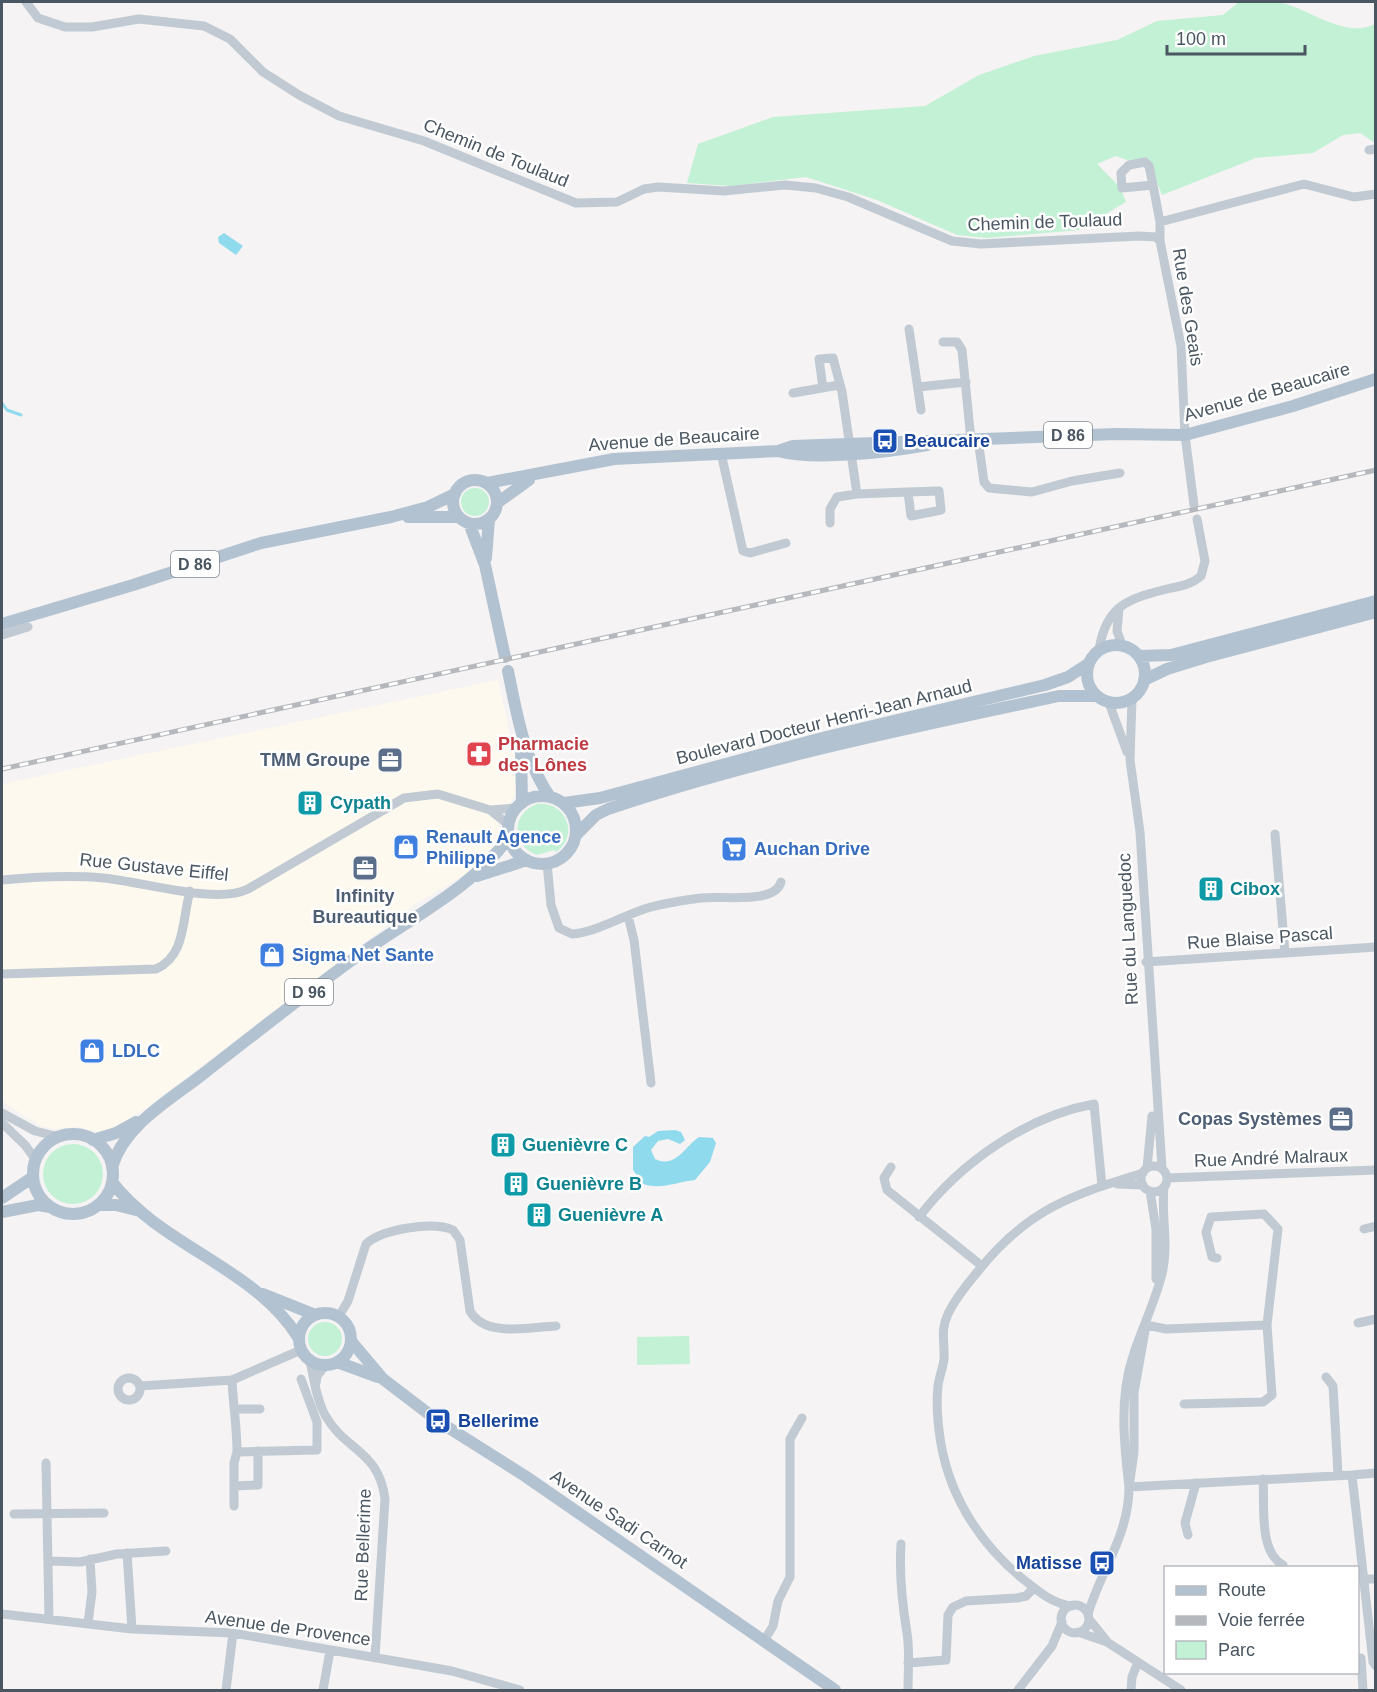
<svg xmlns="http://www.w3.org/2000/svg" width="1377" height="1692" viewBox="0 0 1377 1692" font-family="Arial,sans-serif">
  <rect width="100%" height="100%" fill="#f5f3f3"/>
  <path fill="#fdf9ef" d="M498,680L514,753L517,790L511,802L494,818L499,825V840L485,858L466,874L414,905L145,1109L114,1128L101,1133L79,1127L54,1129L39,1125L2,1101V784Z"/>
  <path fill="#c3f1d5" d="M1239,2C1252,2 1265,0 1277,2C1309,7 1344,40 1375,24V143L1360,133L1343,135L1313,153L1256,158L1162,195L1148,159L1127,160L1116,156L1097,164L1120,187L1126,202L1079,230L987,238L957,235L877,200L806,177L731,186L687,183L698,144L773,117L925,106L979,75L1034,56L1117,40L1157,21L1223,15Z
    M461 502a14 14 0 1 1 28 0a14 14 0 1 1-28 0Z
    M537,804C566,801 580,835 556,852L554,850L537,855C511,846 511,813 537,804Z
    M43 1174a30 30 0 1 1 60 0a30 30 0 1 1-60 0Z
    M308 1339a17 17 0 1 1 34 0a17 17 0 1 1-34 0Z
    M689,1336L690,1364L637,1365V1337Z"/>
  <path fill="#90daee" d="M224,233L243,246L236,255L219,243L218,237Z
    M675,1130L681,1132L685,1140L680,1144L668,1139L658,1141L651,1150L655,1159C676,1169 685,1146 699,1137L713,1138L716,1143L710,1162L695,1180C677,1182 661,1190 643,1184L633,1170V1147L645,1136L649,1137L658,1131Z"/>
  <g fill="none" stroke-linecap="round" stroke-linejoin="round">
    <path stroke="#90daee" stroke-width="3" d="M2,403L7,410L21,415"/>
    <path stroke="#c1cad2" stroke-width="9" d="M26,2L38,18L65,27H92L139,19L204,26L230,39L263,72L299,95L339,116L424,141L576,203L617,202L644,189L658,187L724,191L785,185L816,188L848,197L952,241L981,244L1139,236L1156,237L1160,241
      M1369,150L1376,149
      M1153,185L1149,166L1145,162L1129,165L1121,173L1122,188L1153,185L1160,222V241L1181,346L1185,435L1194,505
      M1160,222L1304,184L1354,197L1376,194
      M909,329L921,410
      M943,342H957L962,350L971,440
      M918,387L966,382
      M823,388L819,359L833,358L842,392L857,494L908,492L911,516L941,510L939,491L908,492
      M793,393L839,385
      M978,439L984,482L989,488L1032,492L1072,481L1120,473
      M721,453L743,551L750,553L786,543
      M830,523V509L837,497L857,494
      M1119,608L1117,631L1122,645
      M2,635L28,627
      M1099,650C1106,604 1130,598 1171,588C1182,586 1192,584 1201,576L1205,561L1197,519
      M1132,699L1130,760L1140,832L1162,1168
      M1109,703L1127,752
      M490,810L509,825
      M1275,834L1285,953
      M547,863L551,905L559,928L572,934C598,932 625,914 651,907C667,903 684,900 701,898C721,895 775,905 781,882
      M2,880C35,877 69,875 103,878C141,881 216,905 248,889L404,798L438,794L490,810L516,808
      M628,916L634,940L651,1083
      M1146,962L1376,947
      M2,974L156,969C186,956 182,919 190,891
      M2,1113L35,1131L59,1137
      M2,1123L25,1145L36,1160
      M1141 1179a13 13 0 1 1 26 0a13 13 0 1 1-26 0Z
      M891,1167L884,1178L887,1190L982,1266
      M1147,1168L1152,1116
      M1167,1178L1376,1170
      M1117,1184L1143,1185
      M1150,1191L1156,1229V1279
      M919,1217C960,1163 1027,1116 1094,1104L1102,1186
      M1364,1229L1376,1226
      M339,1316L348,1301L366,1244C382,1229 433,1221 453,1230L460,1240L470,1311C485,1338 530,1327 556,1326
      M1358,1323L1376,1319
      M1146,1325L1134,1393V1452L1129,1487C1124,1444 1119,1398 1133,1356C1142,1328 1155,1302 1162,1274C1169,1245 1161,1216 1164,1187
      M1146,1325L1166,1329L1267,1325L1278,1229L1264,1214L1211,1217L1206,1232L1212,1257L1217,1258
      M310,1361C314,1379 316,1398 325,1415C345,1451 379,1450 385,1499L375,1657
      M1326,1377L1333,1386L1338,1474
      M118 1389a11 11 0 1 1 22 0a11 11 0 1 1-22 0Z
      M232,1380C233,1404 237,1427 237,1452L317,1450V1422L301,1379
      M316,1383L317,1376L326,1365
      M140,1386L232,1380L301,1350
      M1184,1404L1263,1402L1272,1395L1267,1325
      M235,1409H260
      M46,1463L49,1619
      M1352,1475L1376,1473
      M1263,1479C1265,1504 1258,1551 1283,1565
      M234,1486L258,1485V1451
      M234,1506V1463L237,1452
      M14,1514L104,1513
      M1188,1535L1185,1523L1196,1483
      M901,1544C899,1574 902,1603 907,1633C910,1651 908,1672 908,1690
      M127,1553L132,1629
      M49,1561L80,1562L117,1554L166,1551
      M1363,1579H1376
      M1061 1619a14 14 0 1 1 28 0a14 14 0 1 1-28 0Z
      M1072,1606C1054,1604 1042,1594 1028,1583C984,1549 951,1501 941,1444C938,1426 936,1404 938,1386C939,1377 943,1368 944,1359C945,1343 940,1330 948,1314C955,1299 968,1283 979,1270C1028,1209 1072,1195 1143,1173
      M2,1614L132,1629L233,1633L452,1671L520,1690
      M1088,1614C1101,1570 1129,1535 1129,1487L1352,1475L1373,1662L1376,1666
      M1089,1619L1106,1640
      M88,1623L92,1592L90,1559
      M1078,1632L1107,1642L1181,1690
      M764,1641L773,1626L778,1601L790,1577V1439L802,1418
      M1361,1658L1363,1690
      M908,1663L946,1660L948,1615L953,1607L966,1601L1017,1598L1026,1596L1034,1588
      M226,1690L233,1633
      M323,1690L330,1651
      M1018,1690L1052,1646L1062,1622
      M1131,1690L1132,1677L1138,1662"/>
    <path stroke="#b3c2d1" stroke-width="12" d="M778,451C815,461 888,452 927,445
      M453 502a22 22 0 1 1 44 0a22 22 0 1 1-44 0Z
      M487,483L614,459L778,451L793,446L1116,434L1185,435L1293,406L1376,379
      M497,503L529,480
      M408,517H459
      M469,523L485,565L505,657
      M486,558L489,519
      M2,624L133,585L261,543L391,517L428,507L455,494
      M1087 674a29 29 0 1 1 58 0a29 29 0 1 1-58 0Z
      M1139,656L1171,655L1376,601
      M508,671C517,715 524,759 550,797
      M1144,680L1167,669L1206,657L1376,612
      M521,747L522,803
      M508 830a34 34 0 1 1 68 0a34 34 0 1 1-68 0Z
      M564,803L600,798L822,738L1045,685L1068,677L1088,664
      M576,835L596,815L608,809C753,760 909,728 1059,696H1096
      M477,876L527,860
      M33 1174a40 40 0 1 1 80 0a40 40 0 1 1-80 0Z
      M93,1140L116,1133L136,1122
      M112,1167C124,1125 170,1100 203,1074C252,1036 301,997 352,960C404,921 471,891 509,837
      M112,1182C161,1246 254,1267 298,1337
      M2,1198L33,1177
      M99,1205H116L136,1210
      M2,1212L38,1205L50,1207
      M263,1294L313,1314
      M299 1339a26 26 0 1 1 52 0a26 26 0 1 1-52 0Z
      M351,1341L383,1379L438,1421L525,1476L835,1690
      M337,1362L378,1377"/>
    <g stroke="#b5b8bd" stroke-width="5">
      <path id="rail" d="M2,769L1376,470"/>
    </g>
    <use href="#rail" stroke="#fff" stroke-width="3" stroke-dasharray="9" stroke-linecap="butt"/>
  </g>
  <defs>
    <g id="bus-square" transform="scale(1.35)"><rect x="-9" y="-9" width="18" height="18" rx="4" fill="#1a4fb4" stroke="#fff"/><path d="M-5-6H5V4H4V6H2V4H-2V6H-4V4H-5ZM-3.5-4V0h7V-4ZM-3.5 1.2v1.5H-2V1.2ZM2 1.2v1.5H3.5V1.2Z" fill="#fff"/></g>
    <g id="pharmacy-square" transform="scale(1.35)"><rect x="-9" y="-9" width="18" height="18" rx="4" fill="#e0444e" stroke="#fff"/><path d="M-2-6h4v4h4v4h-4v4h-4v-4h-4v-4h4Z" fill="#fff"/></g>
    <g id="office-square" transform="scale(1.35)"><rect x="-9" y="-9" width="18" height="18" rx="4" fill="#5c6f8a" stroke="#fff"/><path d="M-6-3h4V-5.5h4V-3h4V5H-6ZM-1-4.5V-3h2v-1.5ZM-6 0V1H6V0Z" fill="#fff"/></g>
    <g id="building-square" transform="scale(1.35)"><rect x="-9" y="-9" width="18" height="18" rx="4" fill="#0f9aa8" stroke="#fff"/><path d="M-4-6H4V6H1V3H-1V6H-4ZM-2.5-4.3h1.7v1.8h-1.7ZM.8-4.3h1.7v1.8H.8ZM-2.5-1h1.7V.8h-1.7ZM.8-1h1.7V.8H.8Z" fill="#fff"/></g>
    <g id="shop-square" transform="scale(1.35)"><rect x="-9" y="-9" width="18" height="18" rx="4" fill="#3f7fe0" stroke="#fff"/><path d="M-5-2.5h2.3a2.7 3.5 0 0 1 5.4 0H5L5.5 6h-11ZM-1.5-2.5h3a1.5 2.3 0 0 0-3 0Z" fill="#fff"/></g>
    <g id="supermarket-square" transform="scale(1.35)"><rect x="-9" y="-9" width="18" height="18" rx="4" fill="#3f7fe0" stroke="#fff"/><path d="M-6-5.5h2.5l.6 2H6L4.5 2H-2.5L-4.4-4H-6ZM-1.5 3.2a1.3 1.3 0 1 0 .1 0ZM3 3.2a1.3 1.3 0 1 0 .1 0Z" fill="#fff"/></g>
  </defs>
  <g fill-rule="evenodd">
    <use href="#bus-square" x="885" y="441"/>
    <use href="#pharmacy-square" x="479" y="754"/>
    <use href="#office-square" x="390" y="760"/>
    <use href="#building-square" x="310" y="803"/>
    <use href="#shop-square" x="406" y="847"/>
    <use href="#supermarket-square" x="734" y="849"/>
    <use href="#office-square" x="365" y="868"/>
    <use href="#building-square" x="1211" y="889"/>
    <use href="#shop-square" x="272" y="955"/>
    <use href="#shop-square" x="92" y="1051"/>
    <use href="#office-square" x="1341" y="1119"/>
    <use href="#building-square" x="503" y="1145"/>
    <use href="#building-square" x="516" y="1184"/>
    <use href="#building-square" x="539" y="1215"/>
    <use href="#bus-square" x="438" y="1421"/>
    <use href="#bus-square" x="1102" y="1563"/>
  </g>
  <g text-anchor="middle" stroke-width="5" stroke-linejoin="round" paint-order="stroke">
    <g fill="#fff" stroke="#808990" stroke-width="1.5">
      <rect x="1044" y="422" width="48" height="26" rx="4.5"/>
      <rect x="171" y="551" width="48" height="26" rx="4.5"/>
      <rect x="285" y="979" width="48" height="26" rx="4.5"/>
    </g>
    <g font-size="16" font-weight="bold" fill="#4a5661">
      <text x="1068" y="441">D 86</text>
      <text x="195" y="570">D 86</text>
      <text x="309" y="998">D 96</text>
    </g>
    <g font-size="18" fill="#4a5661" stroke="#fff">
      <text transform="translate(496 153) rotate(22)" y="6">Chemin de Toulaud</text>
      <text transform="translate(1045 222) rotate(-2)" y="6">Chemin de Toulaud</text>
      <text transform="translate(1188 307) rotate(81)" y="6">Rue des Geais</text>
      <text transform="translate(1267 392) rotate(-16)" y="6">Avenue de Beaucaire</text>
      <text transform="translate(674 439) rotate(-4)" y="6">Avenue de Beaucaire</text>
      <text transform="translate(824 722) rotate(-14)" y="6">Boulevard Docteur Henri-Jean Arnaud</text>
      <text transform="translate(154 867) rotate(6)" y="6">Rue Gustave Eiffel</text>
      <text transform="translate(1128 929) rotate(-93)" y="6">Rue du Languedoc</text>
      <text transform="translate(1260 938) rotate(-4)" y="6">Rue Blaise Pascal</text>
      <text transform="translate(1271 1158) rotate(-2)" y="6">Rue André Malraux</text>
      <text transform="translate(619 1519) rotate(34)" y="6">Avenue Sadi Carnot</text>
      <text transform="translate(363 1545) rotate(-88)" y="6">Rue Bellerime</text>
      <text transform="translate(288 1628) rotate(8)" y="6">Avenue de Provence</text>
    </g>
    <g font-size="18" font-weight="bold" fill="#164399" stroke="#fff" text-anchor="start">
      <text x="904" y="447">Beaucaire</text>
      <text x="458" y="1427">Bellerime</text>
      <text x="1082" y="1569" text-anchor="end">Matisse</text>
    </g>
    <g font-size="18" font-weight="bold" fill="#be3a42" stroke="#fff" text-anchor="start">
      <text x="498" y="750">Pharmacie<tspan x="498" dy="21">des Lônes</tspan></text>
    </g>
    <g font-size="18" font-weight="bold" fill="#4e5e75" stroke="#fff" text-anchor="end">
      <text x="370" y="766">TMM Groupe</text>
      <text x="365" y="902" text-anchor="middle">Infinity<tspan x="365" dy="21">Bureautique</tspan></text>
      <text x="1322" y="1125">Copas Systèmes</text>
    </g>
    <g font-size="18" font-weight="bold" fill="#0d838f" stroke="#fff" text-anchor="start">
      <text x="330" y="809">Cypath</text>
      <text x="1230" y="895">Cibox</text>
      <text x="522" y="1151">Guenièvre C</text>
      <text x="536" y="1190">Guenièvre B</text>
      <text x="558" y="1221">Guenièvre A</text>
    </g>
    <g font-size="18" font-weight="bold" fill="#366cbe" stroke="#fff" text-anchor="start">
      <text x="426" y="843">Renault Agence<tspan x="426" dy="21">Philippe</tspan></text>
      <text x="754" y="855">Auchan Drive</text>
      <text x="292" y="961">Sigma Net Sante</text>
      <text x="112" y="1057">LDLC</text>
    </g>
  </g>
  <rect width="1377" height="1692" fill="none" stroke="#4a5661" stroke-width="6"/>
  <rect x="1164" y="1566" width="195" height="108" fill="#ffffff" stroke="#b7bbc0" stroke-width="1.5"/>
  <rect x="1176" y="1586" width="30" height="9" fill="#b3c2d1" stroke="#b7bbc0" stroke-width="1.5"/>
  <text x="1218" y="1596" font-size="18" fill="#4a5661">Route</text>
  <rect x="1176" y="1616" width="30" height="9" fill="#b5b8bd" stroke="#b7bbc0" stroke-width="1.5"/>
  <text x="1218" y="1626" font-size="18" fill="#4a5661">Voie ferrée</text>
  <rect x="1176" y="1641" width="30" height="18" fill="#c3f1d5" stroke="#b7bbc0" stroke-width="1.5"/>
  <text x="1218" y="1656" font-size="18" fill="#4a5661">Parc</text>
  <path d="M1167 45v9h138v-9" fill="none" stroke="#4a5661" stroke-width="3"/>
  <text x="1176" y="45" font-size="18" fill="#4a5661" stroke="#ffffff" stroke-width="4.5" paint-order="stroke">100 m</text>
</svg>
